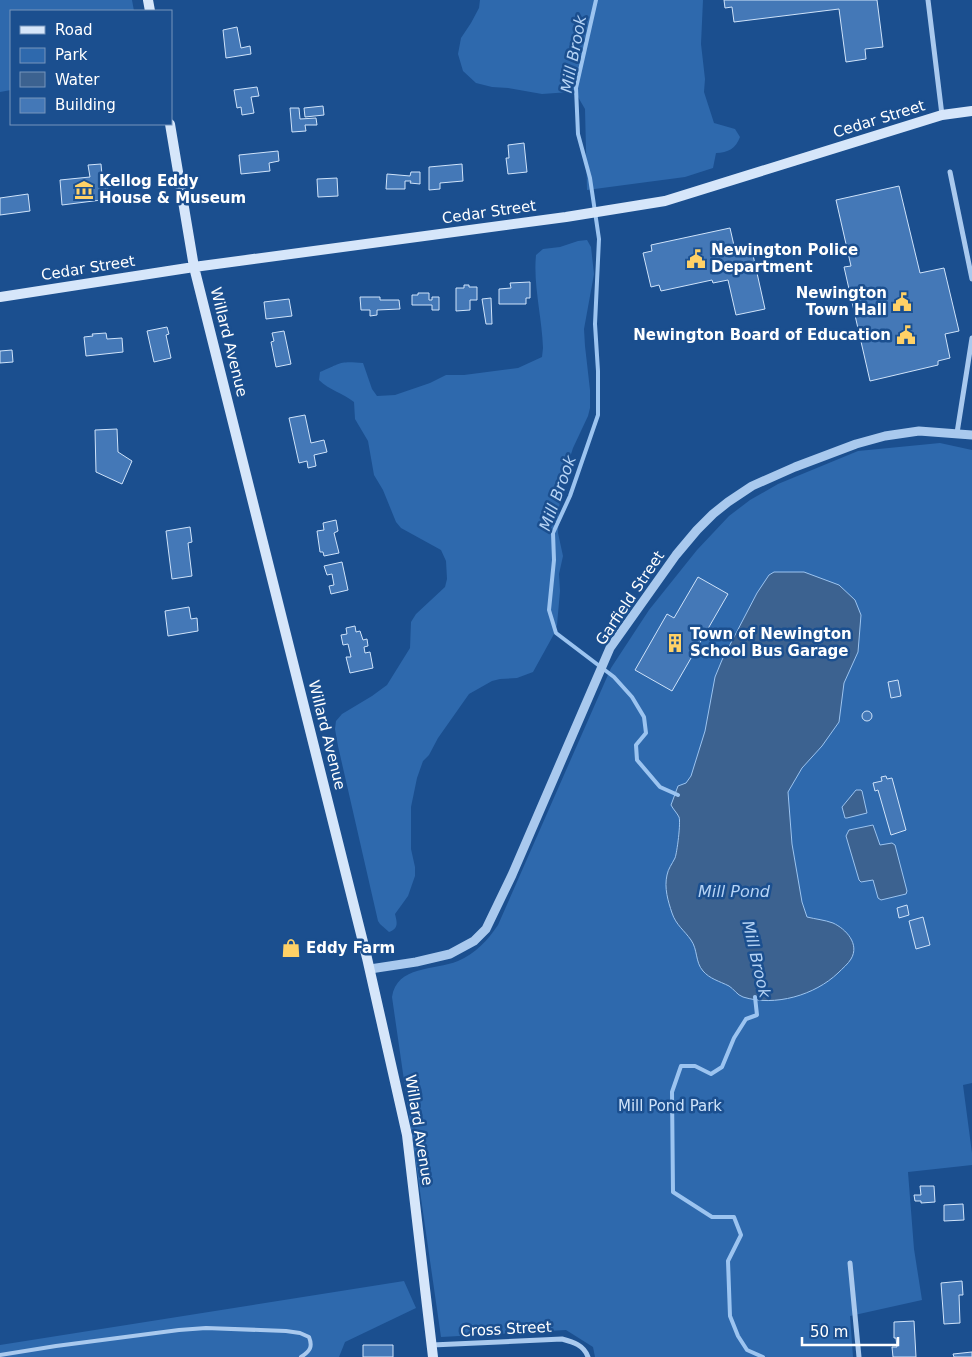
<svg xmlns="http://www.w3.org/2000/svg" width="972" height="1357" viewBox="0 0 972 1357" font-family="'DejaVu Sans',sans-serif">
  <rect width="100%" height="100%" fill="#1b4f8f"/>
  <path fill="#2e69ad" d="M0,0H132L134,11H11V90L0,92Z
    M480,0H703L701,44L705,79L704,92L714,123L735,129L740,137C736,148 728,153 716,153L713,168L685,177L587,190L585,109L578,97L570,92L542,94L508,88L492,87L476,83L463,71L458,54L461,38L471,23L479,8Z
    M587,240L591,247L594,274L584,329L585,346L590,390V408L588,416L573,448L565,473L559,508L558,533L563,556L559,574L560,591L557,625L554,634L533,672L517,678L500,679L492,681L469,694L438,738L429,755L423,761L417,778L411,807V849L415,867V876L408,896L395,914C397,922 399,929 389,932L380,924L378,921L338,746L335,729L336,721L342,714L372,696L387,685L410,648L411,622L416,614L445,587L447,579L446,561L441,550L401,528L396,522L383,490L374,475L368,441L355,419L354,402C343,393 329,390 319,380L320,372C342,363 338,361 363,363L372,389L377,396L395,395L430,383L446,375H464L518,368L542,357L543,348C542,317 533,285 536,255L543,249L560,247L578,241Z
    M940,443L972,450V1083L963,1085L972,1153V1165L908,1172L914,1249L922,1300L850,1316L853,1357H595L593,1347L566,1330L441,1337L392,997C397,965 434,971 458,961C475,954 488,940 498,925L611,668L649,610L697,550L729,516L750,500L778,484L858,451Z
    M404,1281L416,1308L345,1342L339,1357H0V1345Z"/>
  <path fill="#3c6290" stroke="#9cc4f0" d="M774,572H804L839,585L855,600L861,615L858,652L844,683L839,722L822,746L802,768L788,792L792,844L802,902L807,917C815,919 825,920 833,923C846,929 860,944 851,959C848,964 843,968 838,973C815,995 775,1007 743,997C737,995 734,989 729,986C719,981 710,979 703,971C695,962 698,950 691,940C684,930 676,925 672,913C668,901 664,888 667,875C668,869 672,864 675,858C677,853 681,822 679,817C677,813 673,809 671,805L678,786L686,783L691,776L705,731L715,677L722,660L757,593L769,575Z
    M856,790H861L862,791L867,813L847,818H845L842,807Z
    M873,825L880,845L892,843L895,845L907,891L906,894L881,900L878,898L873,880L861,882L859,880L846,836L849,830Z"/>
  <g fill="none" stroke-linecap="round" stroke-linejoin="round">
    <path stroke="#9cc4f0" stroke-width="4" d="M596,0L576,88L578,134L590,178L599,239L595,324L598,371V415L570,496L553,533L554,560L549,610L556,633L614,677L632,697L644,717L646,733L636,745L637,760L660,787L678,795
      M755,997L757,1015L746,1019L734,1038L722,1067L711,1074L695,1066H681L672,1092L673,1192L712,1217H734L741,1235L728,1261L730,1316L738,1336L747,1350L763,1357"/>
  </g>
  <path fill="#4478b7" stroke="#cfe3fa" d="M724,0H877L883,47L865,49L866,59L846,62L839,9L734,22L732,7L725,8Z
    M237,27L241,48L250,46L251,54L226,58L223,30Z
    M257,87L259,96L251,97L254,113L242,115L241,107L237,108L234,90Z
    M323,106L324,115L305,117L304,108Z
    M290,108H299L300,119L316,118L317,125H305L306,131L292,132Z
    M524,143L527,172L508,174L506,158H509L508,145Z
    M278,151L279,161L269,163L270,171L241,174L239,155Z
    M101,164L102,175L106,174L109,199L62,205L60,180L90,177L88,165Z
    M462,164L463,181L440,183V189L429,190V167Z
    M411,172H420V184L410,183L411,181H405V189H386L387,174L410,176Z
    M337,178L338,196L318,197L317,179Z
    M899,186L920,273L944,268L959,331L945,334L950,358L938,361V365L870,381L844,267L851,266L836,200Z
    M28,194L30,211L0,215V198Z
    M730,228L735,250L751,246L765,309L736,315L728,280L713,283L712,280L661,291L659,285L651,287L643,253L652,251L651,245Z
    M530,282V298H526V304H499V289L511,288L510,283Z
    M464,285H469V287H477V300H470V310L456,311V288H464Z
    M418,293H429V300H432V297H439V310H432V305H412V295H418Z
    M360,297H380V300H399L400,309L377,310V315L370,316V310H361Z
    M491,298L492,324H486L482,299Z
    M289,299L292,316L266,319L264,302Z
    M167,327L169,334L166,335L171,358L154,362L147,331Z
    M284,331L291,364L276,367L271,342L274,341L272,333Z
    M106,333L107,339L122,338L123,352L86,356L84,337L93,336L92,334Z
    M12,350L13,362L0,363V351Z
    M305,415L311,443L324,440L327,452L314,455L316,466L308,468L307,461L299,463L289,418Z
    M117,429L118,452L132,461L122,484L96,472L95,430Z
    M336,520L338,531L334,533L339,553L324,556L323,552H320L317,531L324,530L323,523Z
    M190,527L192,542L188,543L192,576L172,579L166,531Z
    M342,562L348,590L331,594L329,586L334,585L332,574L327,575L324,566Z
    M698,577L728,594L672,691L635,670L667,614L674,618Z
    M189,607L191,619L197,618L198,631L168,636L165,611Z
    M355,626L356,632L360,631L363,640L367,639L368,646L364,647L365,653L370,652L373,668L350,673L346,657H351L348,644L343,645L341,635L347,634L346,628Z
    M898,680L901,696L891,698L888,682Z
    M862 716a5 5 0 1 1 10 0a5 5 0 1 1-10 0Z
    M886,776L887,779L892,778L906,830L891,835L878,790L875,791L873,783L882,781L881,777Z
    M907,905L909,915L899,918L897,908Z
    M923,917L930,945L916,949L909,921Z
    M294,942L296,950L288,952L286,944Z
    M920,1186H934L935,1202L921,1203V1201H915L914,1195H921Z
    M963,1204L964,1220L944,1221V1205Z
    M962,1281L963,1295H959L960,1323L944,1324L941,1283Z
    M914,1321L916,1357H893L892,1347H897L896,1338H894V1322Z
    M363,1345H393V1357H363Z
    M972,1352V1357H954L953,1354Z"/>
  <g fill="none" stroke-linecap="round" stroke-linejoin="round">
    <path stroke="#a9c9ee" stroke-width="4" d="M0,1355L56,1346L179,1330L206,1328L286,1331L300,1333L309,1337C313,1347 310,1351 301,1357"/>
    <path stroke="#a9c9ee" stroke-width="5" d="M928,0L942,115
      M950,172L972,279
      M957,433L972,338
      M850,1263L859,1357
      M432,1345L562,1339C573,1342 584,1345 588,1357"/>
    <path stroke="#a9c9ee" stroke-width="9" d="M370,969L416,962L450,954L474,941L486,929L512,875L610,648L676,555L697,530L713,514L728,502L752,486L795,467L856,444L885,436L919,431L972,435"/>
    <path stroke="#d6e6fa" stroke-width="10" d="M148,0L150,11
      M170,124L194,267L367,958L407,1135L433,1357
      M0,297L194,267L566,217L665,201L942,115L972,111"/>
  </g>
  <defs>
    <g id="museum-bare" transform="scale(1.5)"><path d="M0-6L6-3V-2H-6V-3ZM-5-1h2V3h-2ZM-1-1h2V3h-2ZM3-1h2V3H3ZM-6 4H6V6H-6Z" fill="#ffd166" stroke="#1b4f8f" stroke-width="2.5" paint-order="stroke"/></g>
    <g id="civic-bare" transform="scale(1.5)"><path d="M-.6-6.5H3V-4.5H.6V-3L4-1V1h2V6H-6V1h2V-1L-.6-3ZM-1.2 2.5V6h2.4V2.5Z" fill="#ffd166" stroke="#1b4f8f" stroke-width="2.5" paint-order="stroke"/></g>
    <g id="building-bare" transform="scale(1.5)"><path d="M-4-6H4V6H1V3H-1V6H-4ZM-2.5-4.3h1.7v1.8h-1.7ZM.8-4.3h1.7v1.8H.8ZM-2.5-1h1.7V.8h-1.7ZM.8-1h1.7V.8H.8Z" fill="#ffd166" stroke="#1b4f8f" stroke-width="2.5" paint-order="stroke"/></g>
    <g id="shop-bare" transform="scale(1.5)"><path d="M-5-2.5h2.3a2.7 3.5 0 0 1 5.4 0H5L5.5 6h-11ZM-1.5-2.5h3a1.5 2.3 0 0 0-3 0Z" fill="#ffd166" stroke="#1b4f8f" stroke-width="2.5" paint-order="stroke"/></g>
  </defs>
  <g fill-rule="evenodd">
    <use href="#museum-bare" x="84" y="190"/>
    <use href="#civic-bare" x="696" y="259"/>
    <use href="#civic-bare" x="902" y="302"/>
    <use href="#civic-bare" x="906" y="335"/>
    <use href="#building-bare" x="675" y="643"/>
    <use href="#shop-bare" x="291" y="948"/>
  </g>
  <g text-anchor="middle" stroke-width="5" stroke-linejoin="round" paint-order="stroke">
    <g font-size="15" fill="#fff" stroke="#1b4f8f">
      <text transform="translate(879 119) rotate(-17)" y="5">Cedar Street</text>
      <text transform="translate(489 212) rotate(-8)" y="5">Cedar Street</text>
      <text transform="translate(88 268) rotate(-9)" y="5">Cedar Street</text>
      <text transform="translate(229 342) rotate(76)" y="5">Willard Avenue</text>
      <text transform="translate(630 598) rotate(-56)" y="5">Garfield Street</text>
      <text transform="translate(327 735) rotate(76)" y="5">Willard Avenue</text>
      <text transform="translate(419 1130) rotate(81)" y="5">Willard Avenue</text>
      <text transform="translate(506 1329) rotate(-3)" y="5">Cross Street</text>
    </g>
    <g font-size="15" font-weight="bold" fill="#fff" stroke="#1b4f8f" text-anchor="start">
      <text x="99" y="186">Kellog Eddy<tspan x="99" dy="17">House &amp; Museum</tspan></text>
      <text x="711" y="255">Newington Police<tspan x="711" dy="17">Department</tspan></text>
      <text x="887" y="298" text-anchor="end">Newington<tspan x="887" dy="17">Town Hall</tspan></text>
      <text x="891" y="340" text-anchor="end">Newington Board of Education</text>
      <text x="690" y="639">Town of Newington<tspan x="690" dy="17">School Bus Garage</tspan></text>
      <text x="306" y="953">Eddy Farm</text>
    </g>
    <g font-size="15" fill="#cfe3fa" stroke="#1b4f8f">
      <text x="670" y="1111">Mill Pond Park</text>
    </g>
    <g font-size="16" font-style="italic" fill="#b5d3f5" stroke="#1b4f8f">
      <text transform="translate(573 54) rotate(-79)" y="6">Mill Brook</text>
      <text transform="translate(557 493) rotate(-70)" y="6">Mill Brook</text>
      <text x="734" y="897">Mill Pond</text>
      <text transform="translate(757 959) rotate(77)" y="6">Mill Brook</text>
    </g>
  </g>
  <rect x="10" y="10" width="162" height="115" fill="#1b4f8f" stroke="#7695bc"/>
  <rect x="20" y="26" width="25" height="8" fill="#d6e6fa" stroke="#7695bc"/>
  <text x="55" y="35" font-size="15" fill="#ffffff">Road</text>
  <rect x="20" y="48" width="25" height="15" fill="#2e69ad" stroke="#7695bc"/>
  <text x="55" y="60" font-size="15" fill="#ffffff">Park</text>
  <rect x="20" y="72" width="25" height="15" fill="#3c6290" stroke="#7695bc"/>
  <text x="55" y="85" font-size="15" fill="#ffffff">Water</text>
  <rect x="20" y="98" width="25" height="15" fill="#4478b7" stroke="#7695bc"/>
  <text x="55" y="110" font-size="15" fill="#ffffff">Building</text>
  <path d="M802 1337v8h96v-8" fill="none" stroke="#ffffff" stroke-width="2.5"/>
  <text x="810" y="1337" font-size="15" fill="#ffffff" stroke="#1b4f8f" stroke-width="4" paint-order="stroke">50 m</text>
</svg>
